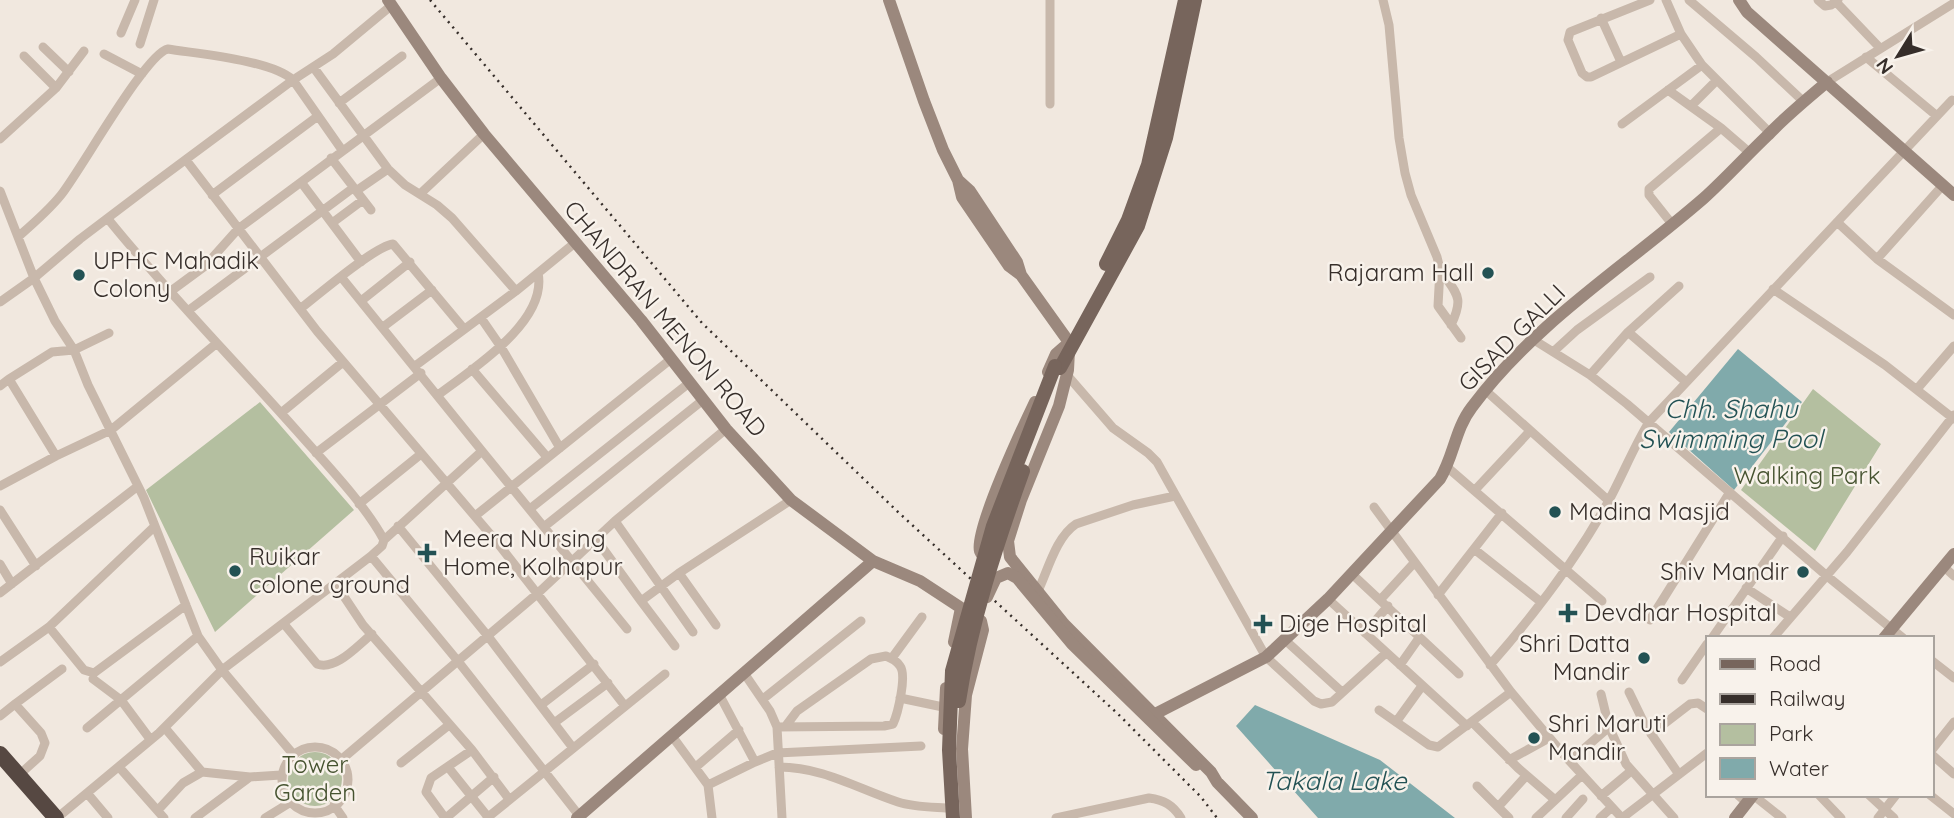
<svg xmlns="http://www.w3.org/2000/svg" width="1954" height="818" viewBox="0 0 1954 818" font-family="Quicksand,sans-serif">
  <rect width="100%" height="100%" fill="#f1e8df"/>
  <path fill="#b4bfa0" d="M1813,389L1881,444L1815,551L1741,490Z
    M260,402L354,510L215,632L146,490Z
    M288 779a27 27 0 1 1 54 0a27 27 0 1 1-54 0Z"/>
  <path fill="#80aaab" d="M1738,349L1802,402L1734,490L1669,432Z
    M1255,705L1380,760L1455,818H1318L1236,726Z"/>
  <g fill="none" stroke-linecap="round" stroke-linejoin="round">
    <path stroke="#c8b8ab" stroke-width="9" d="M1050,0V104
      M1383,0L1389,25L1399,138L1405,173L1411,195L1437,257L1440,269L1438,306L1461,338
      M1650,0L1570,32L1568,40L1582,73L1587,77H1591L1681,34
      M1666,0L1681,34L1702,65L1770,133
      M1689,0L1756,57L1804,102
      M1818,0L1825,6L1831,5L1838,0
      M1836,2L1880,48
      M1601,18L1621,62
      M121,33L135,0
      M140,44L154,0
      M43,47L69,72
      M104,54L142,74
      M24,56L56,88
      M1866,57L1937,116
      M314,68L388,169L405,185L437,205L452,218L516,291
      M1827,82L1954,3
      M1668,90L1721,128L1750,153
      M339,103L402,56
      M1691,106L1717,80
      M1622,124L1702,65
      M0,139L56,88L84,51
      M331,158L371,210
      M186,160L317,331L496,541L625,706
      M301,182L361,262
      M0,191L34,278L55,321L74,350L88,385L144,498L198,636L222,670L293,754
      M356,191L388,169
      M420,194L484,134
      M212,195L318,116
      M1837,222L1877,259L1954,315
      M332,223L363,200
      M1672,224L1649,195V189L1721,128
      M19,236C34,223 49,210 61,195C81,170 146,53 168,49C199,54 271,60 293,80L342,150
      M1877,259L1943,185
      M1440,269C1456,294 1465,296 1451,325
      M342,278L482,451
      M1773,289L1885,365L1954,419
      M171,291L205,266L238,229L441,78
      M361,301L410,262
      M0,302L34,278L80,239L146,189L293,80L333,54L392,5
      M300,309C318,295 375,246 393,244L464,329
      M189,310L353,188
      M481,318L501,347L560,448
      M383,327L432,290
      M1628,332L1686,382
      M109,333L74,350L52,352L9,379L56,456L111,430L217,343
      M1534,340L1590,375L1627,404L1827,576L1903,638
      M1553,352L1577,330L1650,277
      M415,366L516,291L576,242
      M472,369L547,457
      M1067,375L1113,428L1148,453L1157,462L1266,657L1314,701L1321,704L1332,702L1386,653
      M1590,375L1628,332L1679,286
      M0,386L9,379
      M1917,389L1954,346
      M1485,390L1609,501
      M438,395C472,369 548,322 538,273
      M281,413L343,362
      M316,453L421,373
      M1447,467L1602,601
      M0,486L56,456
      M1475,490L1530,431
      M359,504L421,454
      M1374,507L1511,692L1564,755L1622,818
      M531,508L689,383
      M0,510L36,566
      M475,516L671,359
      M615,521L693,632
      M398,526L487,635L573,748
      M545,526L703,400
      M596,539L641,601L679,573L791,500
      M384,540L482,451L627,629
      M1474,549L1541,602
      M371,556L457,660L581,818
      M0,564L12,584
      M1943,566L1954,576
      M679,573L716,625
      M1352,574L1459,674
      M335,583L363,625L472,750L509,799
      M1746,588L1790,617
      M1038,591C1048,570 1056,537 1076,524L1133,505L1175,496
      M0,593L138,486
      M1438,595L1502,513
      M1328,599L1467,726
      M1381,599L1414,563
      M641,601L675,646
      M1650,620L1730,492
      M284,624L317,664C336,671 358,645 372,634
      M49,627L84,670L94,673L186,605
      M1365,633L1388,606
      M1712,638L1783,536
      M1773,638L1847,552L1954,415
      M1285,640L1342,692
      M892,658L922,617
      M1931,660L1954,678
      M0,662L49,627L155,526
      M1400,665L1419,638
      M1490,665C1534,615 1575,561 1607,504C1622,477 1633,448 1649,422L1952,100
      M744,673L770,711L777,727L782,818
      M93,679L121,700L150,739
      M1682,680L1707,644
      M1629,692L1645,725L1678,773
      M719,694L755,762
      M1601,694L1609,727L1626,764L1674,818
      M900,698L943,707
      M763,699L861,621
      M15,704L62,669
      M541,705L594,664
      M1379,710L1429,745L1438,747L1511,692
      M0,716L15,704L41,733L45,743L40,756L19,775
      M1396,722L1422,686
      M1472,722L1518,768L1554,799
      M554,723L608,683
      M777,727L884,726L893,724C898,713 907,675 900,666C897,661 891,658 886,656L871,659L797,711L785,727
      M87,728L198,636
      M1651,734L1690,704L1698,703L1707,709
      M672,736L708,785L712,818
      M282 780a33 33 0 1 1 66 0a33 33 0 1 1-66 0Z
      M1931,751L1954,722
      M1931,754L1954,774
      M342,759L537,594L615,521L726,429
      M1509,760L1549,738
      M1570,761L1609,727
      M401,763L449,725
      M697,766L739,730
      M119,767L164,818
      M448,767L488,817
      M779,767C823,767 858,789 898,802C913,807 931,807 946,808
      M202,772L250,777
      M708,785L755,762L777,753L921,746
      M1477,786L1509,818
      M87,793L108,818
      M1738,795L1746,802
      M1753,795L1782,818
      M1819,795L1841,818
      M1869,795L1894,818
      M1930,795L1954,814
      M1601,796L1631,771
      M334,805L343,818
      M1498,807L1526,776
      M158,810L183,783L202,772L165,728
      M57,818L159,733L222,670L371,556L382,546L384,540C364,503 325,463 297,431C234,360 167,292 108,219
      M195,818L250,777L281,775
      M265,818L291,802
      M445,818L426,792L431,778L472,750
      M446,818L494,777
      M487,818L665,674
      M1056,818L1149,798C1164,800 1173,805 1181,818
      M1536,818L1582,775
      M1566,818L1583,799
      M1600,818L1612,807
      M1622,818L1707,753
      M1878,818L1896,795"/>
    <path stroke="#9b887d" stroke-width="12" d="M388,0L441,78L484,134L641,320L726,429L791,500L873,561L920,581L981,621L983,630L966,695L962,749L966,818
      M889,0L924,101L943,150L958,180L962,197L1009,266L1021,275L1071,345
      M1739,0L1747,12L1954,195
      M959,181L970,191L1017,262L1021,275
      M1069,351L1068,370L1059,406L1021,500L1008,541L1010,557L1064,624L1211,772L1217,782L1252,818
      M1048,372L1056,354L1064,347
      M986,560C984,557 981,554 980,551C974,531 1024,425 1035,402
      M1884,638L1954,554
      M954,642L961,608
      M1155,714L1266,657L1328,599L1440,479C1454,456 1455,429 1472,407C1534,323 1626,266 1704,198C1726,178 1746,156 1768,135C1786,116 1807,99 1827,82
      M944,729L946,688
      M577,818L873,561
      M1735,818L1753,795"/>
    <path stroke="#77655c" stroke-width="14" d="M1106,264L1128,220L1148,165L1185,0
      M1060,368L1138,226L1166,138L1195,0"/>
    <path stroke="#564842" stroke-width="16" d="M0,754L56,818"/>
    <path stroke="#362e2a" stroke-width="2.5" stroke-dasharray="2 5" stroke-linecap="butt" d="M430,0L702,323L898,512L1118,714L1201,797L1217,818"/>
    <path stroke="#9b887d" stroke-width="12" d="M987,597L996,578L1008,573L1017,578L1072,644L1196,765"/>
    <path stroke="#77655c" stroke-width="14" d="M959,701C971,622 996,546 1023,471
      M953,818L949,750L952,671L993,526L1055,366"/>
  </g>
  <g fill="#235254" stroke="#f8f2eb" stroke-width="2.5">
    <circle cx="1488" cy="273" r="7"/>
    <circle cx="79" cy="275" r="7"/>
    <circle cx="1555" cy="512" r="7"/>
    <path d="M423.5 542.5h7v7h7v7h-7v7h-7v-7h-7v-7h7z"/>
    <circle cx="235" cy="571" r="7"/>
    <circle cx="1803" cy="572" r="7"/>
    <path d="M1564.5 602.5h7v7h7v7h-7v7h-7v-7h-7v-7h7z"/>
    <path d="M1259.5 613.5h7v7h7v7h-7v7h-7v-7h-7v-7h7z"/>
    <circle cx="1644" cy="658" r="7"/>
    <circle cx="1534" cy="738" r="7"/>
  </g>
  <g text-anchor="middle" stroke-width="5" stroke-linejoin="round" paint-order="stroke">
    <g font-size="24" fill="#362e2a" stroke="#f8f2eb" text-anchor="start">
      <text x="93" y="269">UPHC Mahadik<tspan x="93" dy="28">Colony</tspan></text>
      <text x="1474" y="281" text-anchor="end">Rajaram Hall</text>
      <text x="1569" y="520">Madina Masjid</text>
      <text x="443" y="547">Meera Nursing<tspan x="443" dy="28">Home, Kolhapur</tspan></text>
      <text x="249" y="565">Ruikar<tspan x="249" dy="28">colone ground</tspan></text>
      <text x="1789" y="580" text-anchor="end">Shiv Mandir</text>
      <text x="1584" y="621">Devdhar Hospital</text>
      <text x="1279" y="632">Dige Hospital</text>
      <text x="1630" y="652" text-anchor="end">Shri Datta<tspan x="1630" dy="28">Mandir</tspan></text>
      <text x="1548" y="732">Shri Maruti<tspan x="1548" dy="28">Mandir</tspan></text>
    </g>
    <g font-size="24" fill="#362e2a" stroke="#f8f2eb">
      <text transform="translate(665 319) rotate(50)" y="8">CHANDRAN MENON ROAD</text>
      <text transform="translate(1512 338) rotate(-45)" y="8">GISAD GALLI</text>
    </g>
    <g font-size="24" fill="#465330" stroke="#f8f2eb">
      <text x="1807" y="484">Walking Park</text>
      <text x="315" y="773">Tower<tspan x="315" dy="28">Garden</tspan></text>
    </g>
    <g font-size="26" font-style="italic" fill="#235254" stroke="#f8f2eb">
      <text x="1731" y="418">Chh. Shahu<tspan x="1731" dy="30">Swimming Pool</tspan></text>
      <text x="1334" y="790">Takala Lake</text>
    </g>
  </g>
  <rect x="1706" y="636" width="228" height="161" fill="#f8f2eb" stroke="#aaa49e" stroke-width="2"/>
  <rect x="1720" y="659" width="35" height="10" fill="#77655c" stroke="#aaa49e" stroke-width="2"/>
  <text x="1769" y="671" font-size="21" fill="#362e2a">Road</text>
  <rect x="1720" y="694" width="35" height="10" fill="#362e2a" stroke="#aaa49e" stroke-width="2"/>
  <text x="1769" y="706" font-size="21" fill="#362e2a">Railway</text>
  <rect x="1720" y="724" width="35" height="21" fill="#b4bfa0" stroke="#aaa49e" stroke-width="2"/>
  <text x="1769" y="741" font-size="21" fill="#362e2a">Park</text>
  <rect x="1720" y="758" width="35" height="21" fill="#80aaab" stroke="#aaa49e" stroke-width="2"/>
  <text x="1769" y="776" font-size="21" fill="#362e2a">Water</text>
  <g transform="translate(1898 56) rotate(233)" stroke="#f8f2eb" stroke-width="5" paint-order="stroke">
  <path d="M0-5L12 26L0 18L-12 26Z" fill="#362e2a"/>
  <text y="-10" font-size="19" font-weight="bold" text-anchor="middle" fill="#362e2a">N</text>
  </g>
</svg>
